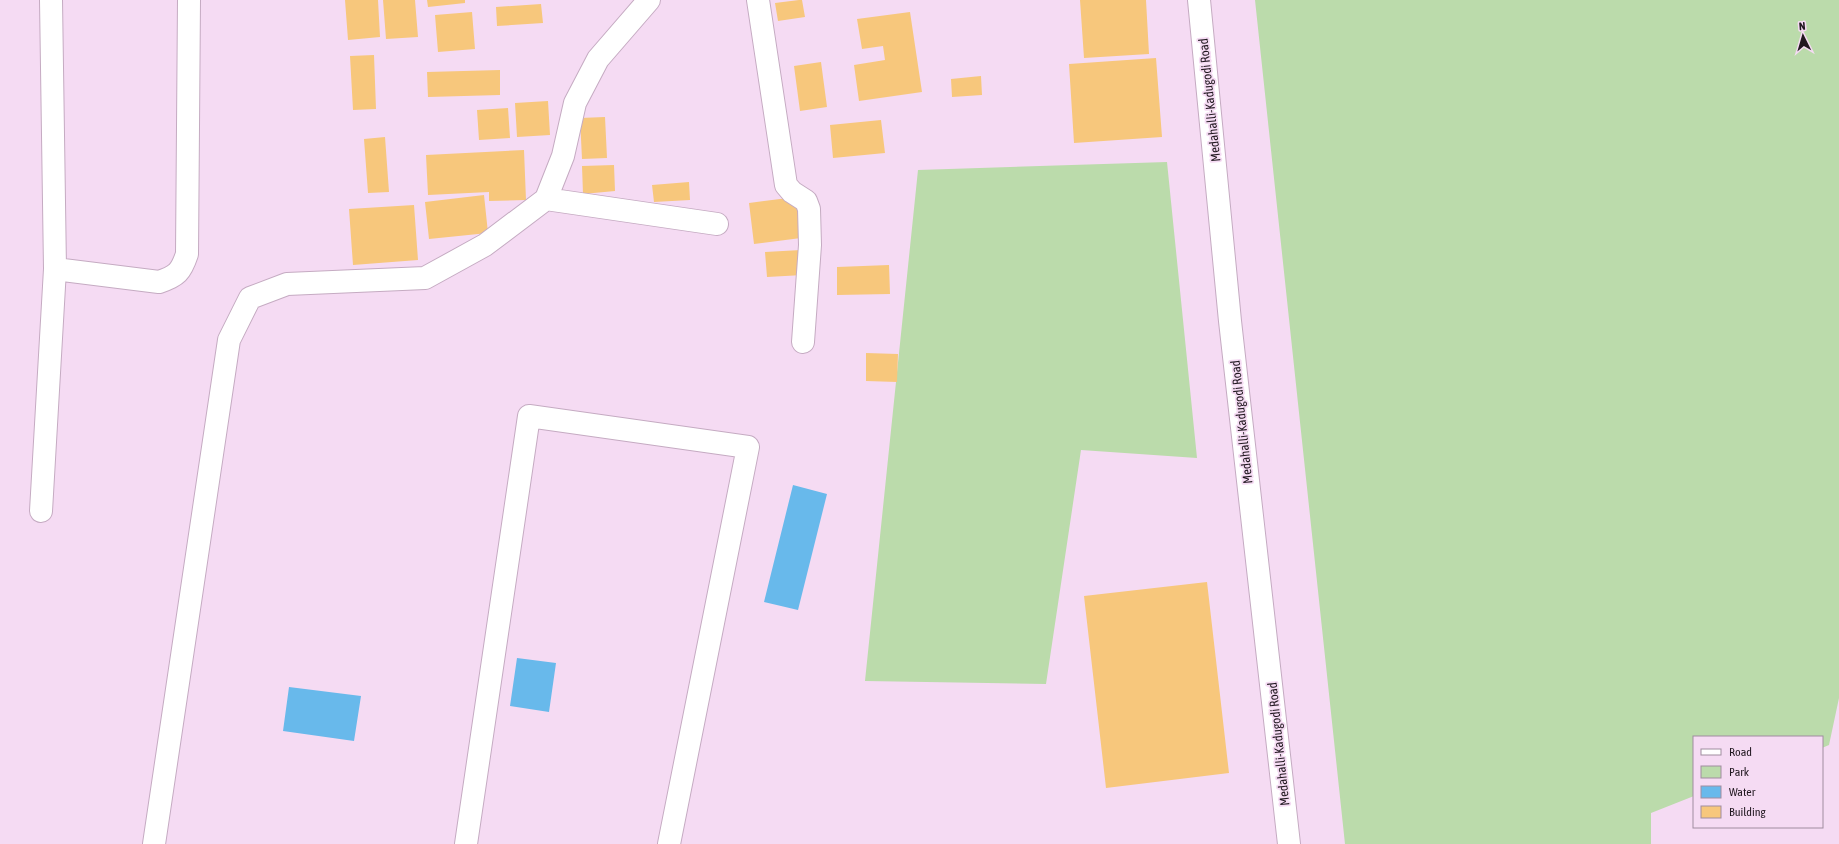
<svg xmlns="http://www.w3.org/2000/svg" width="1839" height="844" viewBox="0 0 1839 844" font-family="'Asap Condensed',sans-serif">
  <rect width="100%" height="100%" fill="#f5dbf3"/>
  <path fill="#bbdbab" d="M1255,0H1839V698L1829,745L1822,748V737H1694V796L1651,813V844H1345Z
    M1167,162L1197,458L1081,450L1046,684L865,681L918,170Z"/>
  <path fill="#68b9eb" d="M793,485L827,494L798,610L764,602Z
    M517,658L556,663L549,712L510,706Z
    M289,687L361,696L354,741L283,731Z"/>
  <path fill="#f7c77c" d="M345,0H378L380,37L348,40Z
    M383,0H415L418,37L386,39Z
    M427,0H465V3L428,7Z
    M799,0H802L805,17L778,21L775,3Z
    M1080,0H1146L1149,54L1084,58Z
    M541,4L543,23L497,26L496,7Z
    M472,12L475,49L438,52L435,15Z
    M910,12L922,92L859,101L854,65L885,60L883,46L862,49L857,19Z
    M374,55L376,109L353,110L350,56Z
    M1156,58L1162,137L1074,143L1069,64Z
    M821,62L827,107L800,111L794,66Z
    M500,70V95L428,97L427,72Z
    M981,76L982,95L952,97L951,79Z
    M548,101L550,135L517,137L515,103Z
    M508,108L510,138L479,140L477,110Z
    M605,117L607,158L582,159L580,118Z
    M881,120L885,153L833,158L830,125Z
    M385,137L389,192L368,193L364,139Z
    M524,150L526,200L489,201V192L428,195L426,155Z
    M614,165L615,191L583,194L582,166Z
    M689,182L690,200L654,202L652,185Z
    M484,195L488,233L429,239L425,202Z
    M796,197L801,238L754,244L749,203Z
    M414,205L418,260L353,265L349,209Z
    M801,250L803,275L767,277L765,252Z
    M889,265L890,294L837,295V267Z
    M866,353L898,354L897,382L866,381Z
    M1207,582L1229,773L1106,788L1084,596Z"/>
  <g fill="none" stroke-linecap="round" stroke-linejoin="round">
    <g stroke="#c5abc2" stroke-width="24">
      <path id="minor" d="M758,0L786,185L792,192L806,201L809,209L810,245L803,342
        M1199,0L1230,321L1289,844
        M546,199L717,224
        M55,269L159,282C177,276 181,272 187,254L189,0
        M41,511L55,269L51,0
        M154,844L229,340L250,298L287,284L425,278L485,245L546,199L563,156L575,103L598,59L649,0
        M466,844L529,416L748,447L669,844"/>
    </g>
    <use href="#minor" stroke="#fff" stroke-width="22"/>
  </g>
  <g text-anchor="middle" stroke-width="3.5" stroke-linejoin="round" paint-order="stroke">
    <g font-size="13" fill="#211820" stroke="#f5dbf3">
      <text transform="translate(1209 100) rotate(-96)" y="5">Medahalli-Kadugodi Road</text>
      <text transform="translate(1241 422) rotate(-96)" y="5">Medahalli-Kadugodi Road</text>
      <text transform="translate(1278 744) rotate(-96)" y="5">Medahalli-Kadugodi Road</text>
    </g>
  </g>
  <rect x="1693" y="736" width="130" height="92" fill="#f5dbf3" stroke="#a08d9f"/>
  <rect x="1701" y="749" width="20" height="6" fill="#ffffff" stroke="#a08d9f"/>
  <text x="1729" y="756" font-size="12" fill="#211820">Road</text>
  <rect x="1701" y="766" width="20" height="12" fill="#bbdbab" stroke="#a08d9f"/>
  <text x="1729" y="776" font-size="12" fill="#211820">Park</text>
  <rect x="1701" y="786" width="20" height="12" fill="#68b9eb" stroke="#a08d9f"/>
  <text x="1729" y="796" font-size="12" fill="#211820">Water</text>
  <rect x="1701" y="806" width="20" height="12" fill="#f7c77c" stroke="#a08d9f"/>
  <text x="1729" y="816" font-size="12" fill="#211820">Building</text>
  <g transform="translate(1803 36) rotate(355)" stroke="#f5dbf3" stroke-width="3" paint-order="stroke">
  <path d="M0-3L7 15L0 10L-7 15Z" fill="#211820"/>
  <text y="-6" font-size="11" font-weight="bold" text-anchor="middle" fill="#211820">N</text>
  </g>
</svg>
